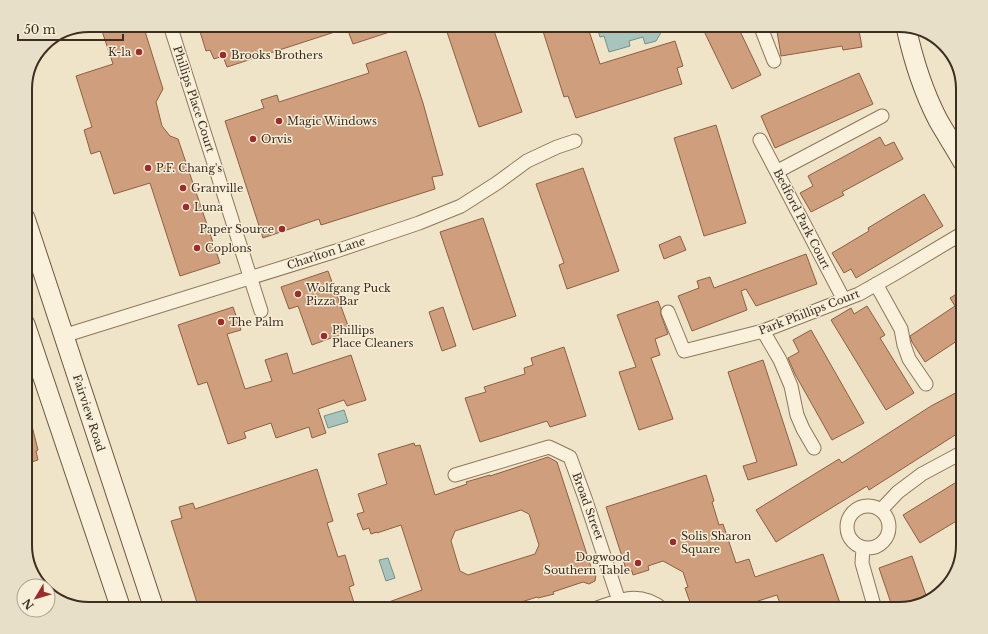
<svg xmlns="http://www.w3.org/2000/svg" width="988" height="634" viewBox="0 0 988 634" font-family="'Libre Baskerville',serif">
  <rect width="100%" height="100%" fill="#f0e4c8"/>
  <path fill="#a9c4bc" stroke="#6f938a" d="M596,25H662L663,29L656,41L645,44L643,37L629,41L630,46L609,52L604,36L600,37Z
    M344,410L348,422L328,428L324,416Z
    M388,558L395,578L386,581L379,560Z"/>
  <path fill="#cf9f7d" stroke="#8d5f41" fill-rule="evenodd" d="M100,25H143L163,89L156,102L162,126L170,136L178,139L220,263L180,276L150,183L114,194L100,151L91,154L84,130L92,127L76,76L113,64Z
    M198,25H405V27L353,44L347,28L227,67L223,56L214,59L210,50L206,51Z
    M458,25H492L522,112L479,127L446,29Z
    M541,25H587L600,64L675,41L683,66L677,68L682,84L576,118L568,96L564,97Z
    M701,25H737L761,75L732,89Z
    M776,25H858L862,47L843,50L842,46L781,56Z
    M406,51L423,103L443,175L432,177L435,189L321,225L319,219L263,238L225,121L264,108L261,100L277,95L279,102L369,73L366,64Z
    M859,73L873,104L775,148L761,116Z
    M716,125L746,223L704,236L674,138Z
    M880,137L885,146L894,142L903,159L842,192L844,195L811,212L800,193L813,186L808,176Z
    M583,168L619,271L567,289L559,265L564,263L536,184Z
    M924,194L943,226L856,278L851,269L844,273L832,253L869,231L868,228Z
    M483,218L516,316L473,330L440,232Z
    M680,236L686,250L664,259L659,245Z
    M806,254L817,284L756,306L746,289L741,291L747,310L692,331L678,296L699,288L697,281L710,277L714,288Z
    M328,271L350,331L312,345L298,306L289,309L281,287Z
    M963,290V337L925,362L912,342L910,336L955,306L950,298Z
    M658,301L661,309V315L668,334L655,339L660,355L651,358L673,419L639,430L619,372L636,367L617,315Z
    M867,306L885,335L880,338L914,393L886,410L831,320L851,308L854,314Z
    M233,307L241,330L227,334L245,389L272,381L265,360L287,353L293,374L351,355L366,400L347,406L344,400L318,409L326,433L312,438L309,427L276,438L271,423L244,432L246,438L228,444L207,382L198,385L178,325Z
    M443,307L456,346L442,351L429,312Z
    M811,330L864,423L832,440L795,374L788,358L799,352L793,340Z
    M564,347L586,416L550,427L547,421L480,442L465,398L486,392L484,387L525,374L524,368L533,365L531,358Z
    M763,360L797,465L748,480L743,466L757,462L728,372Z
    M963,389V430L869,490L867,486L776,542L756,510L839,459L842,463L931,406Z
    M29,414L38,450L36,451L38,460L25,464V415Z
    M414,443L415,446L420,445L435,495L467,484L466,482L490,475V476L548,457L557,462L592,570L596,574L595,581L589,584L583,582L553,592L554,594L538,598L537,597L509,606L510,609H375V607L422,590L401,525L377,533V532L371,534L369,528L363,530L357,514L364,512L358,494L387,484L378,454ZM521,510L529,514L539,545L535,554L468,575L460,571L451,541L455,531Z
    M317,469L333,521L327,523L338,557L345,555L354,585L349,587L356,609H199L171,521L182,518L179,507L193,503L195,509Z
    M706,475L714,501L712,502L719,525L723,524L736,563L749,559L755,577L823,554L842,609H782L777,595L755,602L752,609H697L695,604L691,605L685,588L688,587L683,572L663,561L648,566L649,570L633,575L632,571L627,572L606,507Z
    M963,478V517L920,543L903,515Z
    M912,556L928,601L899,609H893L879,568Z"/>
  <g fill="none" stroke-linecap="round" stroke-linejoin="round">
    <g stroke="#8d765c" stroke-width="15">
      <path id="street" d="M170,25L261,311
        M760,25L774,61
        M760,140L844,300
        M778,171L882,116
        M876,284L901,329L904,345L909,359L926,384
        M668,312L684,351L763,331L859,294L896,273L963,233
        M763,331L780,360L791,386L797,415L803,429L814,448
        M63,336L336,251L419,223L461,206L497,183L527,161L557,147L575,141
        M455,475L549,447L570,457L585,498L619,601
        M847 527a21 21 0 1 1 42 0a21 21 0 1 1-42 0Z
        M881,510L898,492L922,474L963,452
        M863,548L862,563L875,609
        M594,609C621,600 638,590 663,609"/>
    </g>
    <g stroke="#6f573f" stroke-width="21">
      <path id="secondary" d="M906,27C913,59 923,91 938,120C946,134 955,148 963,162
        M25,218L154,609
        M25,324L121,609"/>
    </g>
    <use href="#street" stroke="#faf1dc" stroke-width="13"/>
    <use href="#secondary" stroke="#faf1dc" stroke-width="19"/>
  </g>
  <g fill="#9e2a2b" stroke="#f7eed8" stroke-width="1.5">
    <circle cx="139" cy="52" r="4"/>
    <circle cx="223" cy="55" r="4"/>
    <circle cx="279" cy="121" r="4"/>
    <circle cx="253" cy="139" r="4"/>
    <circle cx="148" cy="168" r="4"/>
    <circle cx="183" cy="188" r="4"/>
    <circle cx="186" cy="207" r="4"/>
    <circle cx="282" cy="229" r="4"/>
    <circle cx="197" cy="248" r="4"/>
    <circle cx="298" cy="294" r="4"/>
    <circle cx="221" cy="322" r="4"/>
    <circle cx="324" cy="336" r="4"/>
    <circle cx="673" cy="542" r="4"/>
    <circle cx="638" cy="563" r="4"/>
  </g>
  <g text-anchor="middle" stroke-width="3" stroke-linejoin="round" paint-order="stroke">
    <g font-size="11" fill="#3d2e20" stroke="#f7eed8" text-anchor="start">
      <text x="131" y="56" text-anchor="end">K-la</text>
      <text x="231" y="59">Brooks Brothers</text>
      <text x="287" y="125">Magic Windows</text>
      <text x="261" y="143">Orvis</text>
      <text x="156" y="172">P.F. Chang's</text>
      <text x="191" y="192">Granville</text>
      <text x="194" y="211">Luna</text>
      <text x="274" y="233" text-anchor="end">Paper Source</text>
      <text x="205" y="252">Coplons</text>
      <text x="306" y="292">Wolfgang Puck<tspan x="306" dy="13">Pizza Bar</tspan></text>
      <text x="229" y="326">The Palm</text>
      <text x="332" y="334">Phillips<tspan x="332" dy="13">Place Cleaners</tspan></text>
      <text x="681" y="540">Solis Sharon<tspan x="681" dy="13">Square</tspan></text>
      <text x="630" y="561" text-anchor="end">Dogwood<tspan x="630" dy="13">Southern Table</tspan></text>
    </g>
    <g font-size="11" fill="#3d2e20" stroke="#f7eed8">
      <text transform="translate(194 99) rotate(72)" y="4">Phillips Place Court</text>
      <text transform="translate(802 219) rotate(63)" y="4">Bedford Park Court</text>
      <text transform="translate(326 253) rotate(-18)" y="4">Charlton Lane</text>
      <text transform="translate(809 312) rotate(-21)" y="4">Park Phillips Court</text>
      <text transform="translate(89 413) rotate(72)" y="4">Fairview Road</text>
      <text transform="translate(588 506) rotate(70)" y="4">Broad Street</text>
    </g>
  </g>
  <path d="M0 0H988V634H0ZM89 32H899A57 57 0 0 1 956 89V545A57 57 0 0 1 899 602H89A57 57 0 0 1 32 545V89A57 57 0 0 1 89 32Z" fill="#e8dfc9" fill-rule="evenodd"/>
  <path fill="none" stroke="#3d2e20" stroke-width="2" d="M89 32H899A57 57 0 0 1 956 89V545A57 57 0 0 1 899 602H89A57 57 0 0 1 32 545V89A57 57 0 0 1 89 32Z"/>
  <g transform="translate(36 598) rotate(232)"><circle r="19" fill="#f7eed8" stroke="#ada18e"/>
  <path d="M0-3L7 15L0 10L-7 15Z" fill="#9e2a2b"/>
  <text y="-6" font-size="11" font-weight="bold" text-anchor="middle" fill="#3d2e20">N</text>
  </g>
  <path d="M18 34v6h105v-6" fill="none" stroke="#3d2e20" stroke-width="2"/>
  <text x="24" y="34" font-size="12" fill="#3d2e20" stroke="#f7eed8" stroke-width="3" paint-order="stroke">50 m</text>
</svg>
